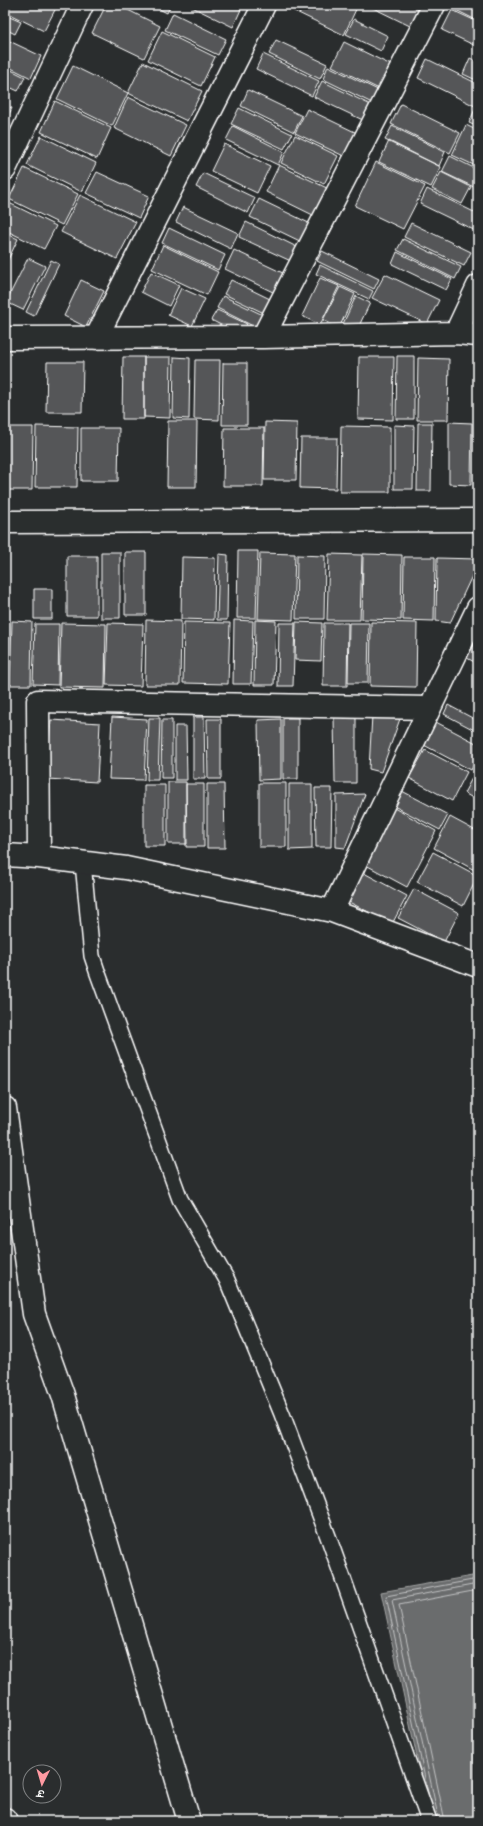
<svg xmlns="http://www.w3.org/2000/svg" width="483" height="1826" viewBox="0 0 483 1826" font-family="Kalam,'Playpen Sans Deva',sans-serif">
  <rect width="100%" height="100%" fill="#2a2d2e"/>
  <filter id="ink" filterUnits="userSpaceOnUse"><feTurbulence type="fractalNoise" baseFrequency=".025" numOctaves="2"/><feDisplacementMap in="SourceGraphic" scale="8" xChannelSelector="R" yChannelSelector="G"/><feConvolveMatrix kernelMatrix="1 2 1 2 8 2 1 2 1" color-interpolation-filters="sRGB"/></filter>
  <g filter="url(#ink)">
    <path fill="#6a6c6d" stroke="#a6a7a7" d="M478,1575V1821H431L381,1592Z"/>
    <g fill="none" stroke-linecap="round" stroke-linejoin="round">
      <path stroke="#c3c4c5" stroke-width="1" d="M429,1797L386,1596L478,1579
        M439,1821L392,1600L478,1584
        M445,1821L399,1605L478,1590"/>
    </g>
    <path fill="#555758" stroke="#fff" d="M5,5H54L57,6L44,31L5,12Z
      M106,5H118L160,26L144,58L92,33Z
      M151,5H171L167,13Z
      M188,5H243L233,27Z
      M287,5H358L344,35L286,7Z
      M367,5H410L420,10L412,27Z
      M459,5H478V21L456,10Z
      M452,10L478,22V47L442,30Z
      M173,13L226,39L218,55L165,30Z
      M5,15L21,22L15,34L5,29Z
      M354,19L388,36L381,51L346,34Z
      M162,31L215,57L201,86L148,60Z
      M5,39L41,56L31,78L5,65Z
      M276,40L327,64L320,79L269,54Z
      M344,42L393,66L381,90L332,66Z
      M263,54L319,81L312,96L256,69Z
      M470,58L478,62V81L463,74Z
      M427,59L478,84V99L475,106L418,78Z
      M143,62L202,91L187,121L128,93Z
      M73,66L128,93L112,126L57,99Z
      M328,66L382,92L376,105L323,79Z
      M5,67L25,77L18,91L5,85Z
      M322,81L375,107L367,122L314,97Z
      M248,90L302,116L294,132L241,106Z
      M128,97L186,125L171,156L114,128Z
      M55,101L111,128L97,159L41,132Z
      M401,104L460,133L450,153L391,124Z
      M5,105L12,108L5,123Z
      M476,107L478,108V127L469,123Z
      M239,108L292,134L284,149L231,124Z
      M307,109L359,134L348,158L295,133Z
      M466,125L478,131V167L452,155Z
      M233,126L284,152L278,165L226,140Z
      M392,126L445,152L439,166L385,140Z
      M295,135L338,156L324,184L281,163Z
      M41,136L96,163L82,192L27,165Z
      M389,141L441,167L431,187L379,162Z
      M224,144L270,166L257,193L211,171Z
      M450,156L478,170V189L442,172Z
      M376,162L425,186L403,229L355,206Z
      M279,165L331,190L319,218L266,192Z
      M24,168L78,194L62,225L9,199Z
      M97,172L149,196L139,218L86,193Z
      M441,172L471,187L462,204L432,189Z
      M203,173L255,198L248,213L196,187Z
      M427,189L478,214V232L420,204Z
      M80,195L136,222L117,259L61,232Z
      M259,199L315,226L306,244L250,217Z
      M9,203L56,226L44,249L5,230V211Z
      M183,207L238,233L231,249L176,222Z
      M246,222L301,249L295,263L239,237Z
      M411,223L471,252L464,266L404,237Z
      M169,228L225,255L218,270L162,243Z
      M5,233L18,239L5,266Z
      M403,239L461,267L455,279L397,250Z
      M163,245L218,272L207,295L152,269Z
      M234,250L285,274L275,293L225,269Z
      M322,251L379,279L374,289L317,261Z
      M397,252L452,279L446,290L392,264Z
      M28,258L45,266L23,310L6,302Z
      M51,260L59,264L34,316L26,312Z
      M320,265L373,291L369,299L316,274Z
      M151,272L179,285L169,306L141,292Z
      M385,274L439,300L427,324L372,298Z
      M320,278L339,286L320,325L302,316Z
      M81,280L104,291L86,327L64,316Z
      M231,280L270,299L264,313L224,294Z
      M340,287L355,294L339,328L323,320Z
      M181,288L205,299L192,326L168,315Z
      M223,296L263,315L257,328L217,308Z
      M356,296L370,303L356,332L342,326Z
      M217,310L247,324L241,335L211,320Z
      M397,356H414V419H396Z
      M123,357H144V419H122Z
      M144,357H171L170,418L144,417Z
      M174,357L190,358L189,419L173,418Z
      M359,357H394L393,420L358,419Z
      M418,358L449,359L448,420H417Z
      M195,360H220L219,420L194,419Z
      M47,362H83L82,412H46Z
      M223,363H247V425H222Z
      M168,421H197L196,487H167Z
      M265,422L297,423L296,480H264Z
      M449,422L472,423L471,485L449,484Z
      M418,423H432L431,491H417Z
      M394,425L414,426L413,489H394Z
      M36,426L78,427L77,487H35Z
      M341,426L390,427V492H340Z
      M5,427H33L32,490H5Z
      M81,428H119L118,481H81Z
      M224,428H264L263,486H223Z
      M301,438H337L336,489L300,488Z
      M238,551H258L256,618H237Z
      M101,552H120V618H101Z
      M125,552H146V615H125Z
      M260,553L295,554L293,620L258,619Z
      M219,554L228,555L227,620H217Z
      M329,554L362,555L360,620H327Z
      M363,554L402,555L401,620L362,619Z
      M297,555L325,556L324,619H296Z
      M67,556H97V616H67Z
      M182,557L215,558L214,620L181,619Z
      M404,557H435L434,621L403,620Z
      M437,558L478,559V563L450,623L436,621Z
      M34,589H52V619H34Z
      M146,620L181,621L180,685H145Z
      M234,620L253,621L251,684H233Z
      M255,620L276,621L274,685H254Z
      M12,621L32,622L31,685H10Z
      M184,622L230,623L228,684L183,683Z
      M296,622L322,623L321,661L295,660Z
      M371,622L417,623L416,687L370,686Z
      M61,623L106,624L105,688L59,687Z
      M108,623L143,624L141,686L106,685Z
      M279,623H295L293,686H278Z
      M324,623H348L347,686H323Z
      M349,623H369L368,683H348Z
      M35,624H59L58,685L33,684Z
      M477,639H478V664L467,658Z
      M448,705L478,721V732L444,714Z
      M334,715H356V783H335Z
      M372,715L401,716L381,772L369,769Z
      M112,717L147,719L144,780L109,779Z
      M193,717H204L205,779H193Z
      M149,718H160L158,780H147Z
      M283,718H298V779H283Z
      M207,719H221V779H208Z
      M281,719V779L259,780L258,720Z
      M51,720L100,723L97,782L47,779Z
      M162,720H172V778H161Z
      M434,721L478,744V758L471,770L422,744Z
      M175,726H186L187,780H175Z
      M425,750L467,772L452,801L409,778Z
      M477,769H478V801L464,793Z
      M168,782H186L187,844H168Z
      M259,783H286V847H259Z
      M186,784H204V847H186Z
      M207,784H224L225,848H207Z
      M289,784H312V849L289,850Z
      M144,785H165V846H144Z
      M315,788H332L331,847H316Z
      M400,790L448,815L440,830L392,805Z
      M365,794L345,848L336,847V795Z
      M394,808L436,831L407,887L364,864Z
      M450,817L478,832V872L434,848Z
      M433,852L478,876L463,906L417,882Z
      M362,872L407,896L392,924L347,901Z
      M414,889L459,913L444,942L398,918Z"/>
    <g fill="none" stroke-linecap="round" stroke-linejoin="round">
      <g stroke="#fff" stroke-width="18">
        <path id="service" d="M83,863L92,956L97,971L180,1199L227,1280L282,1414L329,1539L429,1821"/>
      </g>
      <g stroke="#fff" stroke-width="25">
        <path id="minor" d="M5,169L82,5
          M456,333L478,286
          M263,337L434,5
          M5,338L263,337L456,333L478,335
          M96,338L264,5
          M5,522L478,520
          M5,855L39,857L126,868L332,911L478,966
          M39,857L38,701L430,708
          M332,911L478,608
          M5,1108L34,1314L63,1395L189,1821
          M5,1819L6,1821"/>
      </g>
      <use href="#service" stroke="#2a2d2e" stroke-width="15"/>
      <use href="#minor" stroke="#2a2d2e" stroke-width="22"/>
    </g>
  </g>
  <rect width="483" height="1826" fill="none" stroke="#2a2d2e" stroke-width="20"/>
  <rect x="10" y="10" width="463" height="1806" fill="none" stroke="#fff" stroke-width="1.5" filter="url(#ink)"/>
  <g transform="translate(42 1784) rotate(185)"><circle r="19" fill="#2a2d2e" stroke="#7f8182"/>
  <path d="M0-3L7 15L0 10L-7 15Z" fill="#ff9aa2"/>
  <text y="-6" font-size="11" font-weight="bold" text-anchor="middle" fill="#ffffff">उ</text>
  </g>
</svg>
